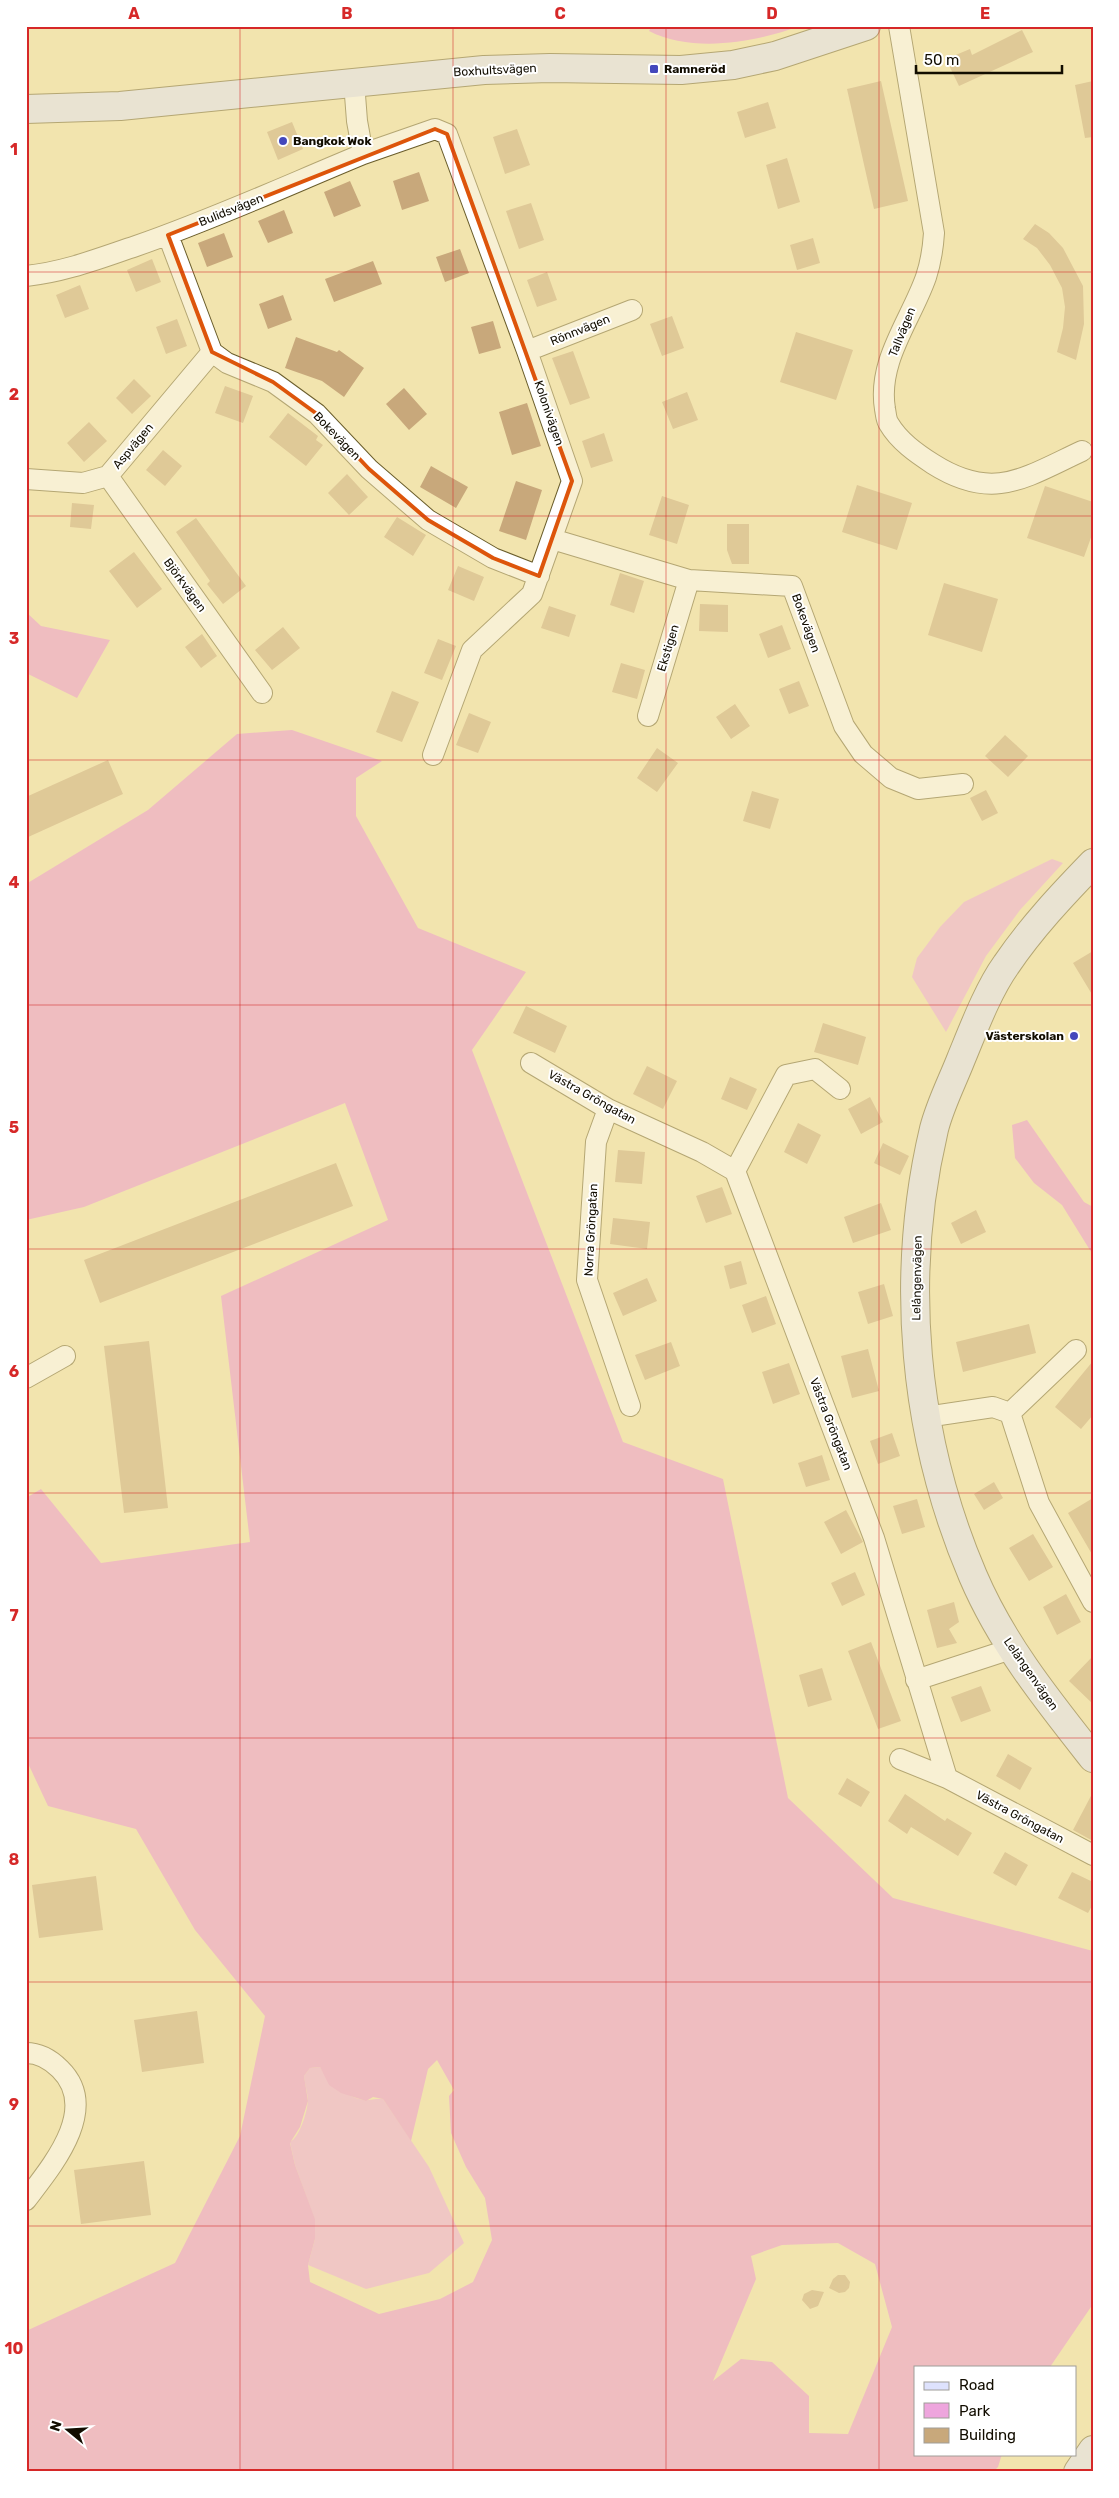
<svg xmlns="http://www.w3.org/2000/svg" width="1119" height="2498" viewBox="0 0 1119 2498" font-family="Rubik,sans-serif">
  <rect width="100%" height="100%" fill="#f2e4ae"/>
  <path fill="#eea5dd" d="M1052,859L1063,863L1020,910L986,956L946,1032L912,977L917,958L940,927L964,902Z
    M320,2067C330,2085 343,2095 363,2100C369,2101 376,2098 383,2099L429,2167L464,2243L429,2273L366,2289L308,2265L315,2239V2220L295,2165L290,2142C300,2137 308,2110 308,2099C307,2092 305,2084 304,2076L310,2068Z"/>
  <path fill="#eb8ed6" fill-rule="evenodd" d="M652,26H799C755,43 692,53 649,31Z
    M26,612L41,626L110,640L77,698L26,673Z
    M292,730L382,761L356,778V816L418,928L526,972L472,1050L623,1442L723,1479L788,1798L893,1898L1093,1951V2304L1050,2367H915V2454H1002L998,2467L993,2472H26V2331L175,2263L240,2136L265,2016L195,1930L136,1829L48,1806L26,1759V1498L41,1489L101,1563L250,1542L221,1296L388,1220L345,1103L84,1207L26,1220V884L148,810L237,734ZM437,2060L454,2090L449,2096L451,2133L466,2167L485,2198L492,2240L473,2282L440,2299L379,2314L310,2282L308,2265L315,2239V2219L295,2165L290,2143L300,2127L308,2101L304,2076L310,2068L320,2067L329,2085L341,2093L366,2101L373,2097L383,2099L411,2141L428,2069ZM838,2243L875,2264L892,2327L848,2434L809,2433V2396L772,2362L741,2359L713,2381L756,2279L751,2256L782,2245Z
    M1027,1120L1084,1202L1093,1207V1255L1062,1205L1034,1183L1015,1158L1012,1125Z"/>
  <path fill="#c8a87b" d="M1022,30L1033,52L959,86L946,59L970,49L972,55Z
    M881,81L908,201L874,209L847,89Z
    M1093,81V137L1085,138L1075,85Z
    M768,102L776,128L745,138L737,112Z
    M292,122L303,149L278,160L267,132Z
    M517,129L530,165L505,174L493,137Z
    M787,158L800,202L778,209L766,165Z
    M419,172L429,201L402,210L393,181Z
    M350,181L361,206L334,217L324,192Z
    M531,203L544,240L519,249L506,211Z
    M284,210L293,233L268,243L258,221Z
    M1035,224L1049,233L1063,248L1083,286L1084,324L1076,360L1057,352L1063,328L1065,307L1062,288L1050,265L1037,248L1023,239Z
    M224,233L233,257L207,267L198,243Z
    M813,238L820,263L797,270L790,245Z
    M460,249L469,273L445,282L436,257Z
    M152,259L161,282L136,292L127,270Z
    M373,261L382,284L334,302L325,279Z
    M547,272L557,300L537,307L527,280Z
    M80,285L89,309L65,318L56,295Z
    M283,295L292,320L268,329L259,304Z
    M672,316L684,348L662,356L650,324Z
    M177,319L187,346L166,354L156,327Z
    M493,321L501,348L479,354L471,327Z
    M796,332L853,350L836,400L780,382Z
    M296,337L337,352L339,350L364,368L344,397L322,381L285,368Z
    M573,351L590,398L570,405L552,358Z
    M134,379L151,396L132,414L116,398Z
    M225,386L253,396L243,423L215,413Z
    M404,388L427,414L409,430L386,404Z
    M687,392L698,420L673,429L662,402Z
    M527,403L541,446L512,455L499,412Z
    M288,413L318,436L316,440L323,445L306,466L269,437Z
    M89,422L107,441L84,462L67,443Z
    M604,433L613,461L591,468L582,441Z
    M163,450L182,466L165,486L146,470Z
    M431,466L468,487L456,508L420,487Z
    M347,474L368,497L349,515L328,493Z
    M516,481L542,490L526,540L499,531Z
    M857,485L912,503L897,550L842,532Z
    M1045,486L1093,502V532L1084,557L1027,538Z
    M662,496L689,505L677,544L649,535Z
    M72,503L94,505L91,529L70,527Z
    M397,517L426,535L413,556L384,537Z
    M196,518L246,586L223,604L207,584L210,581L176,532Z
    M727,524H749V564H732L727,550Z
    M134,552L162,589L137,608L109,571Z
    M458,566L484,577L474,601L448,590Z
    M620,573L644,581L634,613L610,605Z
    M944,583L998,599L982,652L928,635Z
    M700,604L728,605V632L699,631Z
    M549,606L576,615L569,637L541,628Z
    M782,625L791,649L768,658L759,634Z
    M283,627L300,648L272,670L255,650Z
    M202,634L217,656L201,668L185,647Z
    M438,639L456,646L442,680L424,673Z
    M621,663L645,670L637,699L612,692Z
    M799,681L809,706L789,714L779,689Z
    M392,691L419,702L402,742L376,732Z
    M735,704L750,726L731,739L716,717Z
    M469,713L491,722L478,753L456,745Z
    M1005,735L1028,756L1008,777L985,756Z
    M657,748L678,763L657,792L637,778Z
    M108,760L123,794L26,838V797Z
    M986,790L998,813L982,821L970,798Z
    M752,791L779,799L770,829L743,821Z
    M1093,951V996L1073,963Z
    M526,1006L567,1026L555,1053L513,1033Z
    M823,1023L866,1037L858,1065L814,1052Z
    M647,1066L677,1081L663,1109L633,1094Z
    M730,1077L757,1089L747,1110L721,1099Z
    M870,1097L883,1122L861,1134L848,1109Z
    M798,1123L821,1135L807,1164L784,1152Z
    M883,1143L909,1156L900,1175L874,1163Z
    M618,1150L645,1152L642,1184L615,1182Z
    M336,1163L353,1206L100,1303L84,1260Z
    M722,1187L732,1214L706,1223L696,1196Z
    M881,1203L891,1230L853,1243L844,1217Z
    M976,1210L986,1232L961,1244L951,1223Z
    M613,1218L650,1222L647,1249L610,1244Z
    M741,1261L747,1284L730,1289L724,1266Z
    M647,1278L657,1301L623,1316L613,1293Z
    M884,1284L893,1316L868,1324L858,1292Z
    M766,1296L776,1324L752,1333L742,1305Z
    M1029,1324L1036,1353L963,1372L956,1342Z
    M149,1341L168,1508L124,1513L104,1346Z
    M671,1342L680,1366L645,1380L635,1355Z
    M868,1349L879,1391L852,1398L841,1356Z
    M1093,1361V1415L1081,1429L1055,1407Z
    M789,1363L800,1394L773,1404L762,1372Z
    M892,1433L900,1456L878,1464L870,1441Z
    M822,1455L830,1480L806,1487L798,1463Z
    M994,1482L1003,1498L984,1510L974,1494Z
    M1093,1498V1556L1068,1513Z
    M917,1499L925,1527L902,1534L893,1506Z
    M846,1510L863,1542L841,1554L824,1522Z
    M1033,1534L1053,1567L1029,1581L1009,1548Z
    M855,1572L865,1595L842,1606L831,1583Z
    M1066,1594L1081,1622L1057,1635L1043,1607Z
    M954,1602L959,1622L949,1629L957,1643L937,1648L927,1610Z
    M871,1642L901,1721L878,1729L848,1651Z
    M1093,1656V1704L1069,1681Z
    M822,1668L832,1700L808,1707L799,1675Z
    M981,1686L991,1711L961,1722L951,1697Z
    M1008,1754L1032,1768L1020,1790L996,1776Z
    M847,1778L870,1792L861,1807L838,1794Z
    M1093,1792V1841L1073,1830Z
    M905,1794L945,1821L947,1818L972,1833L958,1856L911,1827L907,1834L888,1821Z
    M1005,1852L1028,1865L1016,1886L993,1873Z
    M1072,1872L1093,1882V1904L1088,1913L1058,1898Z
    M96,1876L103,1930L39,1938L32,1885Z
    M197,2011L204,2063L142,2072L134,2020Z
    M144,2161L151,2215L81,2224L74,2170Z
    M838,2275H845L850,2282L849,2288L845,2292L839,2293L829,2288L833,2279Z
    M812,2290L824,2292L818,2306L810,2309L802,2300L804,2294Z"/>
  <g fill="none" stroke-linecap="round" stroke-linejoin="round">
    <g stroke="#6a5d2b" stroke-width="22">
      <path id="street" d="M899,26L934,233C933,248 931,262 926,277C911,320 877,361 885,409C886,414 886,420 889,424C899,441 916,453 933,464C993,502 1024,478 1082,451
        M363,154L435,129L447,134L527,351L572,481L532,594L472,650L433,755
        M168,235L212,352L227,363L273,382L317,414L369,469L428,520L493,558L539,576
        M26,276C65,272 100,258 136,246C214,219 288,185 363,154L357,121L354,82
        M527,351L632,310
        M108,476L262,693
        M26,479L83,483L108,476L212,352
        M552,539L689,580L792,586L844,726L863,754L891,778L918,789L963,784
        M648,716L689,580
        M531,1063L608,1109L702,1152L735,1171L874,1538L947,1778
        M608,1109L596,1142L587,1280L630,1406
        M735,1171L786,1075L815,1069L840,1089
        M26,1378L65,1356
        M1010,1413L1039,1503L1093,1602
        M926,1417L993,1407L1010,1413L1076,1350
        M916,1680L1011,1649
        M900,1759L947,1778L1093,1855
        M26,2053C39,2053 51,2060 60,2069C101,2109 51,2167 26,2200"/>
    </g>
    <g stroke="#6a5d2b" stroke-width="30">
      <path id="secondary" d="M26,109L120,106L484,70L550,68L681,70L733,65L775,56L866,26
        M1093,863C1062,895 1031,928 1006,965C988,990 973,1030 961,1059C952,1082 940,1105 934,1129C899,1277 913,1436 973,1576C1002,1644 1048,1701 1093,1758
        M1078,2472L1093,2450"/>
    </g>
    <use href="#street" stroke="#fff" stroke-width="20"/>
    <use href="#secondary" stroke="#dee2fd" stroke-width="28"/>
  </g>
  <path d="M0 0H1119V2498H0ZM435,129L447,134L572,481L539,576L493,558L428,520L369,469L317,414L273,382L212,352L168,235Z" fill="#f2e4ae" fill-opacity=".55" fill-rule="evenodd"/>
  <path fill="none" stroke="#dd550b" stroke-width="4" stroke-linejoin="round" d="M435,129L447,134L572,481L539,576L493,558L428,520L369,469L317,414L273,382L212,352L168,235Z"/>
  <path fill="none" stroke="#d62828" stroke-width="1" stroke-opacity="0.55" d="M240,26V2472M453,26V2472M666,26V2472M879,26V2472M26,272H1093M26,516H1093M26,760H1093M26,1005H1093M26,1249H1093M26,1493H1093M26,1738H1093M26,1982H1093M26,2226H1093"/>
  <g fill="#4347bc" stroke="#fff" stroke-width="2">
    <rect x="649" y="64" width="10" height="10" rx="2.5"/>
    <circle cx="283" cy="141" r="5"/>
    <circle cx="1074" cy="1036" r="5"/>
  </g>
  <g text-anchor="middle" stroke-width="4" stroke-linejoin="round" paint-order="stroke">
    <g font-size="12" font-weight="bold" fill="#120d00" stroke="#fff" text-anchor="start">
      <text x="664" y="73">Ramneröd</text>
      <text x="293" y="145">Bangkok Wok</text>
      <text x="1064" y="1040" text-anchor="end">Västerskolan</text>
    </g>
    <g font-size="12" fill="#120d00" stroke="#fff">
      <text transform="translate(495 70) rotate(-3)" y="4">Boxhultsvägen</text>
      <text transform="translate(231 210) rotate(-22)" y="4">Bulidsvägen</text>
      <text transform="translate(580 330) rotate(-22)" y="4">Rönnvägen</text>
      <text transform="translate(902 332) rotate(-68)" y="4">Tallvägen</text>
      <text transform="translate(549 413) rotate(71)" y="4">Kolonivägen</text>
      <text transform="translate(337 436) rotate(46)" y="4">Bokevägen</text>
      <text transform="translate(133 446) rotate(-50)" y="4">Aspvägen</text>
      <text transform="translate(185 585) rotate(54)" y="4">Björkvägen</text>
      <text transform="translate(806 623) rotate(70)" y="4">Bokevägen</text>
      <text transform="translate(668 648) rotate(-73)" y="4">Ekstigen</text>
      <text transform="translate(592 1097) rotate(29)" y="4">Västra Gröngatan</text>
      <text transform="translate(591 1230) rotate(-87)" y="4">Norra Gröngatan</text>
      <text transform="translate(917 1278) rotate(-89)" y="4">Lelångenvägen</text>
      <text transform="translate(831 1424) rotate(69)" y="4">Västra Gröngatan</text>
      <text transform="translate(1031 1674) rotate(55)" y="4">Lelångenvägen</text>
      <text transform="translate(1020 1817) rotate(28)" y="4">Västra Gröngatan</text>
    </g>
  </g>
  <rect width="1119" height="2498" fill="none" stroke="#ffffff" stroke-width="55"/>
  <rect x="914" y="2366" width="162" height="90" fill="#ffffff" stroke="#a09e99"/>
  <rect x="924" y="2382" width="25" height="8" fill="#dee2fd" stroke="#a09e99"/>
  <text x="959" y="2390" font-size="15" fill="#120d00">Road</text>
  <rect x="924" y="2403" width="25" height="15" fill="#eea5dd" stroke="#a09e99"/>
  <text x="959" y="2416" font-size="15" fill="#120d00">Park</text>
  <rect x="924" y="2428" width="25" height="15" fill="#c8a87b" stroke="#a09e99"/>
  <text x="959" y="2440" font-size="15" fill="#120d00">Building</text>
  <g transform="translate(68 2430) rotate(288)" stroke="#ffffff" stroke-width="4" paint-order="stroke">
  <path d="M0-4L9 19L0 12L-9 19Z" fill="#120d00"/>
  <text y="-8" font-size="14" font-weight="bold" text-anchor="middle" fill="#120d00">N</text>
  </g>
  <path d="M916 65v8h146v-8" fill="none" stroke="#120d00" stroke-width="2.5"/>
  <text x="924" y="65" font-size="15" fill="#120d00" stroke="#ffffff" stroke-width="4" paint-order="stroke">50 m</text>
  <rect x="28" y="28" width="1064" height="2442" fill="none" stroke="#d62828" stroke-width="2"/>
  <g font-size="16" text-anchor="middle" font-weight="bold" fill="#d62828">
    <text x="134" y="19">A</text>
    <text x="347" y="19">B</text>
    <text x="560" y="19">C</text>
    <text x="772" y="19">D</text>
    <text x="985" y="19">E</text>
    <text x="14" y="155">1</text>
    <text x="14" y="400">2</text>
    <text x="14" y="644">3</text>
    <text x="14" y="888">4</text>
    <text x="14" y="1133">5</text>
    <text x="14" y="1377">6</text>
    <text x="14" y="1621">7</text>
    <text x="14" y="1865">8</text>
    <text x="14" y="2110">9</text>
    <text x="14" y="2354">10</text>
  </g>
</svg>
